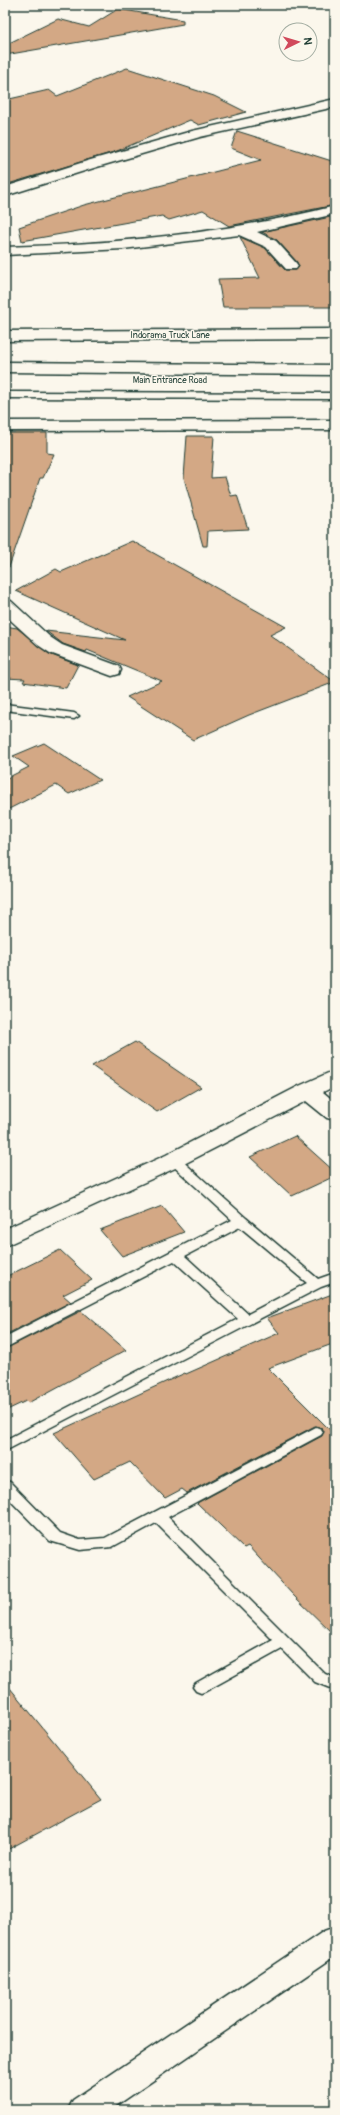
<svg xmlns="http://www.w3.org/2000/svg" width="340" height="2115" viewBox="0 0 340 2115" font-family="Pangolin,sans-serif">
  <rect width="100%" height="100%" fill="#fbf7ec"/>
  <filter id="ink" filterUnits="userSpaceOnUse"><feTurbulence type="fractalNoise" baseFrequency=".025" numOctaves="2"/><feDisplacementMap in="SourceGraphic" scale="8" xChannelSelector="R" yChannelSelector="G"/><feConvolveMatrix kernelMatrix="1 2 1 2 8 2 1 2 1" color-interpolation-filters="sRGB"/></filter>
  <g filter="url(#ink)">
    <path fill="#d3a885" stroke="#1f3d34" d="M118,9L183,20V24L5,55V45L58,19L89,27Z
      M127,68L214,96L246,112L199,125L190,120L117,151L8,184L5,182V100L49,90L57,96Z
      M237,131L335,162V205L229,226L203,210L169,220L162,216L22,241L19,227L84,205L261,160L231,148Z
      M335,216V307H223L218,279L260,278L240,237L265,248L285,270H296L299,267L297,262L277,240L262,232Z
      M5,433H47V453L54,454L43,478H40L9,567H5Z
      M187,436H214L211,478L225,477L231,496L237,495L248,529L208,531L207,546H203L184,478Z
      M132,541L286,627L270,635L335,682L249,715L193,740L127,697L162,681L87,650L86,652L63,644L46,631L125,640L16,591L56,569L61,572Z
      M5,626L17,628L49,654L78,665L66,688L23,682L25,679L5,678Z
      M44,743L100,780L69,794L56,785L5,811V779L29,767L13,756Z
      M135,1042L201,1087L157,1112L92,1066Z
      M295,1136L335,1172V1176L292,1196L250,1157Z
      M162,1206L184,1232L122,1256L100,1230Z
      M60,1250L92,1280L63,1295L71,1302L5,1335V1277Z
      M335,1293V1343L268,1368L335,1435V1636L293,1595L248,1546L244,1548L197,1503L322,1436L324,1431L322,1428L315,1426L187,1493L182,1489L165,1498L130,1462L94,1479L54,1433L185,1373L186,1374L279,1333L267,1318Z
      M81,1311L126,1350L28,1403L26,1401L5,1411V1349Z
      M5,1682L101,1799L5,1851Z"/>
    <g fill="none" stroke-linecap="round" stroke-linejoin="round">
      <g stroke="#1f3d34" stroke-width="3">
        <path id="lane" d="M5,392L335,393V399L5,398Z
          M5,704L74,713L79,716L74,719L5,710Z
          M174,1156L178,1157L246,1218L318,1279L335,1273V1282L321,1287L5,1451V1440L238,1319L174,1261L5,1348V1337L232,1220L170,1163L168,1160L170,1157ZM240,1227L307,1283L248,1314L185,1256Z
          M316,1427L321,1429L323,1432L321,1435L168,1517L325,1674L335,1678V1690L315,1682L282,1649L206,1691L201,1693L196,1691L193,1687L196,1683L273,1640L156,1523L112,1547L80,1550L50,1541L5,1495V1481L10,1482L60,1533L80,1540L105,1538Z"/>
      </g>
      <g stroke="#1f3d34" stroke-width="3">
        <path id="street" d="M335,99V107L200,137L97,167L5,196V187L87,161L192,131Z
          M335,206V214L257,232L276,241L296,263L298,266L296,269H286L266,247L239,235L123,249L5,255V247C117,244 227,233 335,206Z
          M335,329V339L5,341V331Z
          M5,362L335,365V375L5,372Z
          M335,420V430L5,431V421Z
          M5,600L11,601L50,637L62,645L119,666L121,670L119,674L112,676L50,653L38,645L5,615Z
          M335,1070V1086L323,1092L335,1102V1120L327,1118L306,1101L182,1165L5,1246V1229L166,1155L299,1086Z
          M335,1927V1956L110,2110H68L73,2100L324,1931Z"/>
      </g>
      <use href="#lane" fill="#fbf7ec" fill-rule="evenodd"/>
      <use href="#street" fill="#fbf7ec" fill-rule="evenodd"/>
    </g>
  </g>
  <g text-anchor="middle" stroke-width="3" stroke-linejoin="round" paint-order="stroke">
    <g font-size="9" fill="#1f3d34" stroke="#fbf7ec">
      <text x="170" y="338">Indorama Truck Lane</text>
      <text x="170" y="383">Main Entrance Road</text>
    </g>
  </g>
  <rect width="340" height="2115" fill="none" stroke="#fbf7ec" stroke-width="20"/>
  <rect x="10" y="10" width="320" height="2095" fill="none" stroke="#1f3d34" stroke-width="1.5" filter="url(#ink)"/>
  <g transform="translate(298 42) rotate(85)"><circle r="19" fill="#fbf7ec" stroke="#a3ada2"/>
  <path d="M0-3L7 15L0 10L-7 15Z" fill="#d1495b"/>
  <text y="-6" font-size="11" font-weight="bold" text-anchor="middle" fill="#1f3d34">N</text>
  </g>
</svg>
